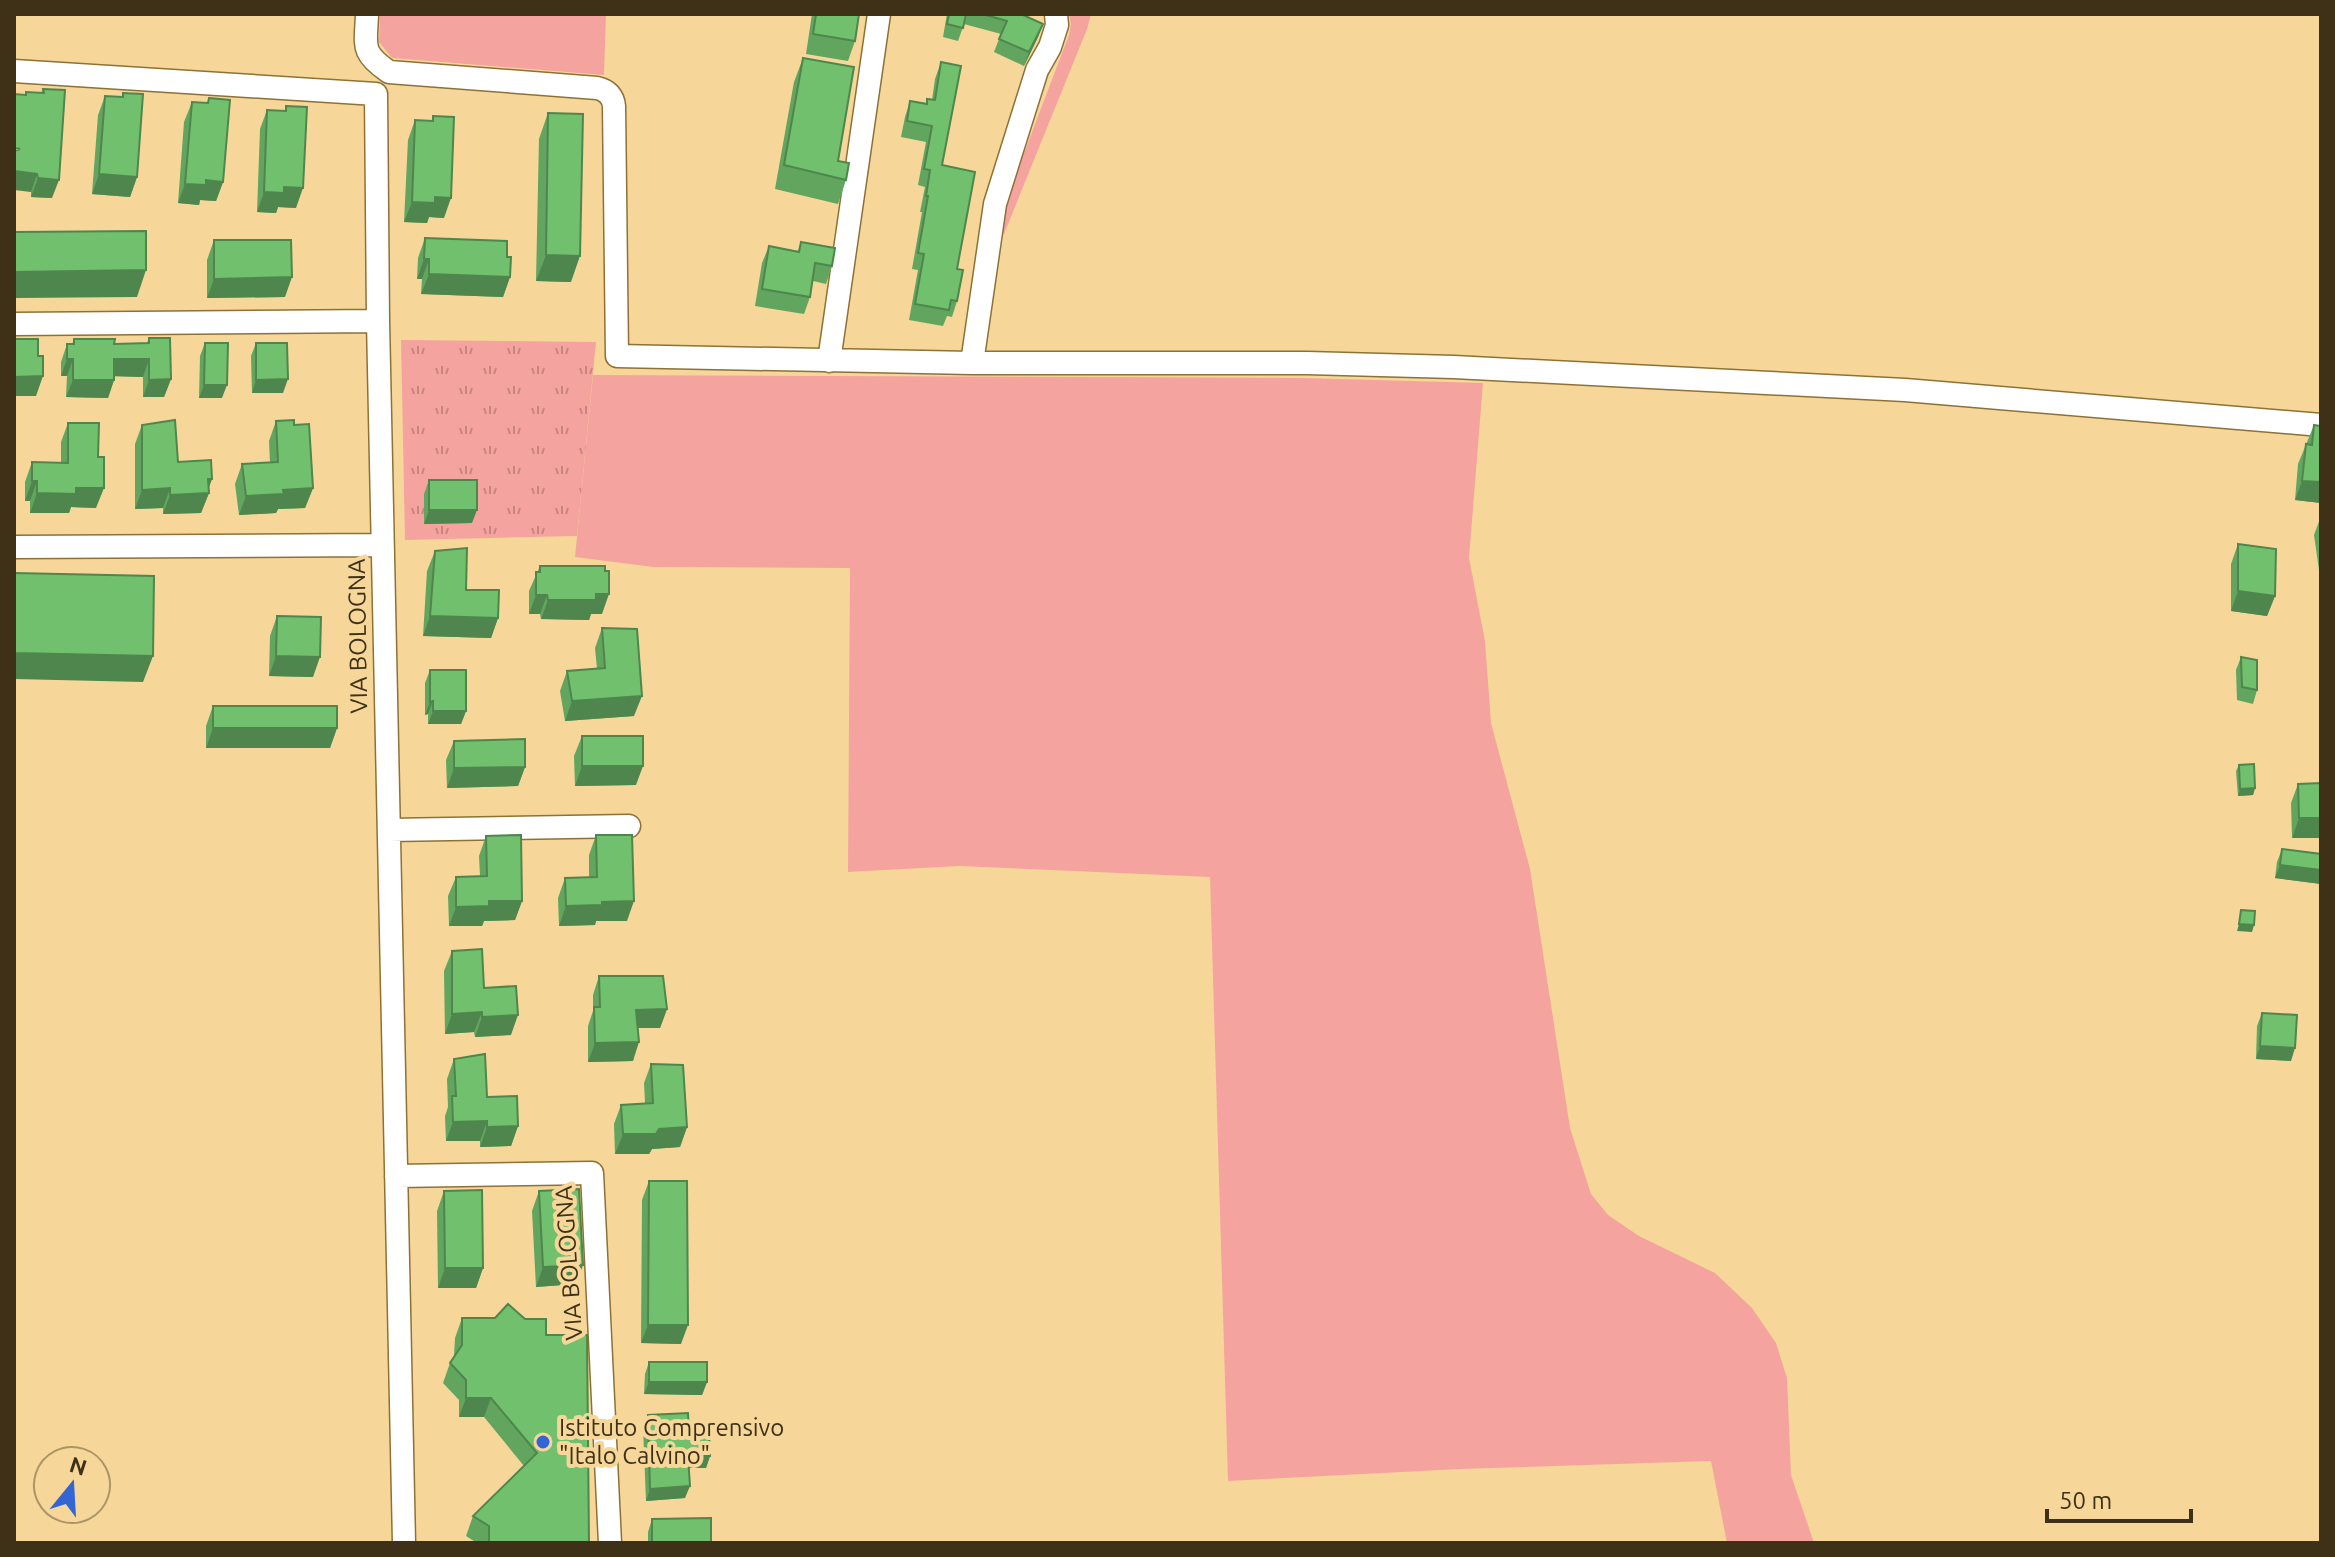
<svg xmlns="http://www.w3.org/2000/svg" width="2335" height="1557" viewBox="0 0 2335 1557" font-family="Ubuntu,sans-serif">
  <defs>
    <pattern id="park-tufts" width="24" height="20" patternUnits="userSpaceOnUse" patternTransform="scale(2)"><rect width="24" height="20" fill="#f5a39e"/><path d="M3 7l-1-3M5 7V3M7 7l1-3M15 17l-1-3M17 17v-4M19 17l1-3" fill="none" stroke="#c88580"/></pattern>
  </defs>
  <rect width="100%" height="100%" fill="#f6d799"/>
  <path fill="#f5a39e" d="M380,14H606L604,75L392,58L379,42Z
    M1069,14H1091L1087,29L1004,234L1000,232L1003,208L1069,35L1071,24Z
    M593,375L1303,378L1483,383L1469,558L1485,641L1491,723L1530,869L1570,1128L1591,1194L1608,1215L1639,1236L1715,1273L1752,1308L1776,1343L1787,1378L1791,1475L1814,1543H1727L1711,1461L1461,1469L1228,1481L1210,877L959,866L848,872L850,568L653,567L575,557Z"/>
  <path fill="url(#park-tufts)" d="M401,340L596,342L577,536L405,540Z"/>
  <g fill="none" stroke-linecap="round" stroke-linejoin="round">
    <g stroke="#8e7136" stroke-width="25">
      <path id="street" d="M367,14C366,46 360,52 389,72L597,88C607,90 613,96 614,106L617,356L972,363H1307L1454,367L1905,390L2321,425
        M14,71L376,94L378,321L404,1543
        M14,324L378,321
        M829,361L879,14
        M972,363L995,204L1037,70L1050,47L1057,25L1056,14
        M14,547L382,545
        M389,830L629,826
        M396,1176L592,1173L610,1543"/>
    </g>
    <use href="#street" stroke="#fff" stroke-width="22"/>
  </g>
  <path fill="#61a55f" d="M812,14H862V16L859,15L855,41L848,61L806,54Z
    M947,14H1021L1043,24L1038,37L1024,66L994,52L1001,34L964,24L958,41L943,37Z
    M803,58L838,161L846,180L838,204L775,189L794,82Z
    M941,62L942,165L957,269V301L952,317L947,316L943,326L909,320L918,270L912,269L922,212H920L925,187L918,185L926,142L901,137L905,117L910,101L926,103L927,99L932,100L935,79Z
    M43,89L52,198L31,197V192L25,95L26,92L41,93Z
    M123,93L137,177L130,197L92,194L98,115L105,96L122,97Z
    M209,98L223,182L216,201L200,200L199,205L178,203L184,122L192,102L207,103Z
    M286,106L296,208L278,207L276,213L257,212L260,129L267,110L285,111Z
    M548,113L571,282L536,281L539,139Z
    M433,116L444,218L429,217L427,223L404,222L408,140L415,120L432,121Z
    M425,238L507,257L510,277L503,297L421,294L422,279H417L418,258Z
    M214,240L285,297L207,298V260Z
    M801,242L832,266L826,284L813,281L810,297L804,314L755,306L762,263L769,246L798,251Z
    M149,338L171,379L164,397H143V377L114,376V380L108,398L66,397L67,376H61V362L67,344H72L74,339L114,344L147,343Z
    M205,343L222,398H199L200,356Z
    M256,343L283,393H252L251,356Z
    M276,421L294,425L313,488L305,508L278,509L276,513L239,515L235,484L242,464L270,463L269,441Z
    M68,423L96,508L71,507L69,513H30V501H25V482L32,462L61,463V442Z
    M142,425L178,462L212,479L208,488L209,493L201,513L163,514V508L135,509V444Z
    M2314,425L2321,503L2295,500L2298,464Z
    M429,480L472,523L424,524V494Z
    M2321,516V570H2319L2314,535Z
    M2238,544L2275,596L2267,616L2231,611V564Z
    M435,551L466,590L498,618L491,638L423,636L427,571Z
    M540,566L602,614H591L589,620L541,619L540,614H529V591Z
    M277,616L313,677L269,676L270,636Z
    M602,628L634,716L565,721L560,691L567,671L597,669L595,648Z
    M2241,657L2257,690L2253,704L2237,700L2236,670Z
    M430,670L466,711L461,724H428V714L425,715V683Z
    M213,706L337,728L330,748H206V726Z
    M582,736L636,785L575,786L574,756Z
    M454,741L525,767L518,786L447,788L446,760Z
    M2239,765L2255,788L2253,795L2238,796L2236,771Z
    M2321,783L2292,838L2291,803L2298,784Z
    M596,835L627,921H596L595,925L559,926L558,898L565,878L589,877V855Z
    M486,836L522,901L515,920L484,921L482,926H449L448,896L456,877L480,876L479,856Z
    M2282,849L2321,854V884L2275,878L2277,862Z
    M452,951L484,988L511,1035L475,1037L474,1032L445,1034L444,971Z
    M599,976L667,1009L660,1028H638L633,1061L588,1062V1026L593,1011V995Z
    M2262,1013L2291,1061L2256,1059L2257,1026Z
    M454,1059L487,1097L518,1126L511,1146L480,1147V1141H446L445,1116L448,1107L447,1079Z
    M651,1064L687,1127L680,1147L652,1149L649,1154H615L614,1124L621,1105L645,1103L644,1083Z
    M649,1181L681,1344L641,1343L642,1200Z
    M444,1191L483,1268L476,1288H438L437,1211Z
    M539,1191L576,1284L536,1287L532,1211Z
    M462,1318L525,1319L546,1335L589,1543H477L466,1536L473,1516L524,1466L484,1417H459V1400L443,1383L450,1363L454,1356L455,1338Z
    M649,1362L707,1382L702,1395L644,1394L645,1374Z
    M648,1415L689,1431L710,1456L706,1468H688L685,1498L646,1501L643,1427Z
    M652,1519L711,1543H648V1532Z"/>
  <path fill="#4f864d" d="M1043,24L1038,37L1024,66L1029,52Z
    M14,171L37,174L31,192L14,190Z
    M99,174L137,177L130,197L92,194Z
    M38,178L59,180L52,198L31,197Z
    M206,180L223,182L216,201L200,200L199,205L178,203L185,184Z
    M284,187L303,188L296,208L278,207L276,213L257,212L264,192Z
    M435,197L451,198L444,218L429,217L427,223L404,222L412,202Z
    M546,255L580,256L571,282L536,281Z
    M424,259H429L422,279H417Z
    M146,270L137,297L14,298V272Z
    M429,274L510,277L503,297L421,294Z
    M292,277L285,297L207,298L214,279Z
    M67,359H73L67,376H61Z
    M114,359H149L143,377L108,376Z
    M43,376L36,396H14V377Z
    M171,379L164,397H143L149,380Z
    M288,379L283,393H252L256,380Z
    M73,380H114L108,398L66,397Z
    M204,385H227L222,398H199Z
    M208,479H212L207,493H209L201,513L163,514L170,495Z
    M32,481H37L30,501H25Z
    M2302,481L2321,482V503L2295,500Z
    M76,488H104L96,508L71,507L69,513H30L37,493Z
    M170,488L163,508L135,509L142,490Z
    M313,488L305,508L278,509L276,513L239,515L246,496L283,490Z
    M429,510H477L472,523L424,524Z
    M2238,591L2275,596L2267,616L2231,611Z
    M596,594H609L602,614H591L589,620L541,619L548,600Z
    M536,595H547L540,614H529Z
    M430,616L498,618L491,638L423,636Z
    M14,653L153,656L143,682L14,679Z
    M276,656L320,657L313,677L269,676Z
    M642,696L634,716L565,721L572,701Z
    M433,701L428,714L425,715L430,702Z
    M433,711H466L461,724H428Z
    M213,728H337L330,748H206Z
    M582,766H643L636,785L575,786Z
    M525,767L518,786L447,788L454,768Z
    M2255,788L2253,795L2238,796L2240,789Z
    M2299,818H2321V838H2292Z
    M2280,865L2321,870V884L2275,878Z
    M489,901H522L515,920L484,921L482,926H449L456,907Z
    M634,901L627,921H596L595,925L559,926L566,906L602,902Z
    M2239,924L2254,925L2252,932L2237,931Z
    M667,1009L660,1028H629L636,1010Z
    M482,1012L474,1032L445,1034L452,1014Z
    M518,1015L511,1035L475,1037L482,1017Z
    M639,1042L633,1061L588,1062L595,1043Z
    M2260,1046L2295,1048L2291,1061L2256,1059Z
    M487,1121L480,1141H446L453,1122Z
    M518,1126L511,1146L480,1147L487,1127Z
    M687,1127L680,1147L652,1149L649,1154H615L623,1134L659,1129Z
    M583,1265L576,1284L536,1287L543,1267Z
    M445,1268H483L476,1288H438Z
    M648,1325H688L681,1344L641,1343Z
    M649,1382H707L702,1395L644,1394Z
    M466,1398H491L484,1417H459Z
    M688,1456H710L706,1468H683Z
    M690,1486L685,1498L646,1501L650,1489Z"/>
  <path fill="#71c06e" stroke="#4f864d" stroke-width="2" d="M816,14H859L855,41L813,34Z
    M949,14H966L963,28L947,24Z
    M982,14H1021L1043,24L1029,52L999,39L1007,21Z
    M803,58L854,67L838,161L849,163L846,180L784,165Z
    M941,62L961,66L942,165L975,172L957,269L963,270L957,301L951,300L949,310L915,304L924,254L918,253L928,196H926L930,170L924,169L932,126L907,121L910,101L927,104V99L935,100Z
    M43,89L65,90L59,180L38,178L37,174L14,171V151L20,149L14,148V94L26,95V92L44,93Z
    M123,93L143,94L137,177L99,174L105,96L123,97Z
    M209,98L230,100L223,182L206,180V185L185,184L192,102L208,103Z
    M286,106L307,107L303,188L284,187V193L264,192L267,110L286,111Z
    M548,113L583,114L580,256L546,255Z
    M433,116L454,117L451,198L435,197V203L412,202L415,120L433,121Z
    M146,231V270L14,272V232Z
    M425,238L507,241V257H511L510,277L429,274V259H424Z
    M214,240H291L292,277L214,279Z
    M801,242L835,248L832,266L815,263L810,297L762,289L769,246L799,252Z
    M149,338H170L171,379L149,380V359H114V380H73V359H67V344H74V339H115L114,344L149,343Z
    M14,339H38V356H43V376L14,377Z
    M205,343H228L227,385H204Z
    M256,343H287L288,379L256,380Z
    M175,420L178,462L211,460L212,479H208L209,493L170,495V488L142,490V425Z
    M294,420V425L309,424L313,488L283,490L284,494L246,496L242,464L278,462L276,421Z
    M68,423H99L98,457H104V488H76V494L37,493V481H32V462L68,463Z
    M2314,425L2321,426V482L2302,481L2306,444L2312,445Z
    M429,480H477V510H429Z
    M2238,544L2276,549L2275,596L2238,591Z
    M467,548L466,590H499L498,618L430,616L435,551Z
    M540,566H605V571H609V594H596V600H548L547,595H536V572H540Z
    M14,573L154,576L153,656L14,653Z
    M277,616L321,617L320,657L276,656Z
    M602,628L637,629L642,696L572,701L567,671L605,668Z
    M2241,657L2257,660V690L2242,687Z
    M430,670H466V711H433V701L430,702Z
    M213,706H337V728H213Z
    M582,736H643V766H582Z
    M525,739V767L454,768V741Z
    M2254,764L2255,788L2240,789L2239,765Z
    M2321,783V818H2299L2298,784Z
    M521,835L522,901H489V906L456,907V877L487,876L486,836Z
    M596,835H632L634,901L602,902V905L566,906L565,878L597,877Z
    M2282,849L2321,854V870L2280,865Z
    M2241,910L2255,911L2254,925L2239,924Z
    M482,949L484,988L516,986L518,1015L482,1017V1012L452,1014V951Z
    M599,976H663L667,1009L636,1010L639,1042L595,1043L594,1007H600Z
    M2262,1013L2297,1015L2295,1048L2260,1046Z
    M485,1054L487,1097L517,1096L518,1126L487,1127V1121L453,1122L452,1096H456L454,1059Z
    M651,1064L683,1065L687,1127L659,1129L656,1134H623L621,1105L653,1103Z
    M649,1181H687L688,1325H648Z
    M579,1189L583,1265L543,1267L539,1191Z
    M482,1190L483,1268H445L444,1191Z
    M508,1304L525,1319H546V1335H587L589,1543H489V1526L473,1516L537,1453L491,1398H466V1380L450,1363L462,1345V1318H495Z
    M649,1362H707V1382H649Z
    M688,1413L689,1431H709L710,1456H688L690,1486L650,1489L648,1415Z
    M711,1518V1543H652V1519Z"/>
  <circle fill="#3365d5" stroke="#f6d799" stroke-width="3" cx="543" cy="1442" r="8"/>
  <g text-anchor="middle" stroke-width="8" stroke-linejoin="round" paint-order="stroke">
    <g font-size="24" fill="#3e3118" stroke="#f6d799">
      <text transform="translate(358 636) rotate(-91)" y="8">VIA BOLOGNA</text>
      <text transform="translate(569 1263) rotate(-94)" y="8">VIA BOLOGNA</text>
    </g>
    <g font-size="24" fill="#3e3118" stroke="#f6d799" text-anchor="start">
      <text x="559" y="1436">Istituto Comprensivo<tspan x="559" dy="28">"Italo Calvino"</tspan></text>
    </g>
  </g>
  <rect width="2335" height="1557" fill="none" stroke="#3e3118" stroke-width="32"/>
  <g transform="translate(72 1485) rotate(18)"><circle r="38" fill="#f6d799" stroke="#ac9565" stroke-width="2"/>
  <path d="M0-6L14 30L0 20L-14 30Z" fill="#3365d5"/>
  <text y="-12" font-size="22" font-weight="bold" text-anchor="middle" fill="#3e3118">N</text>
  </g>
  <path d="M2047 1509v12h144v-12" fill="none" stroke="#3e3118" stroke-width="4"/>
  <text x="2059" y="1509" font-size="24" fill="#3e3118" stroke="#f6d799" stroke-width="6" paint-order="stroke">50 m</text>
</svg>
